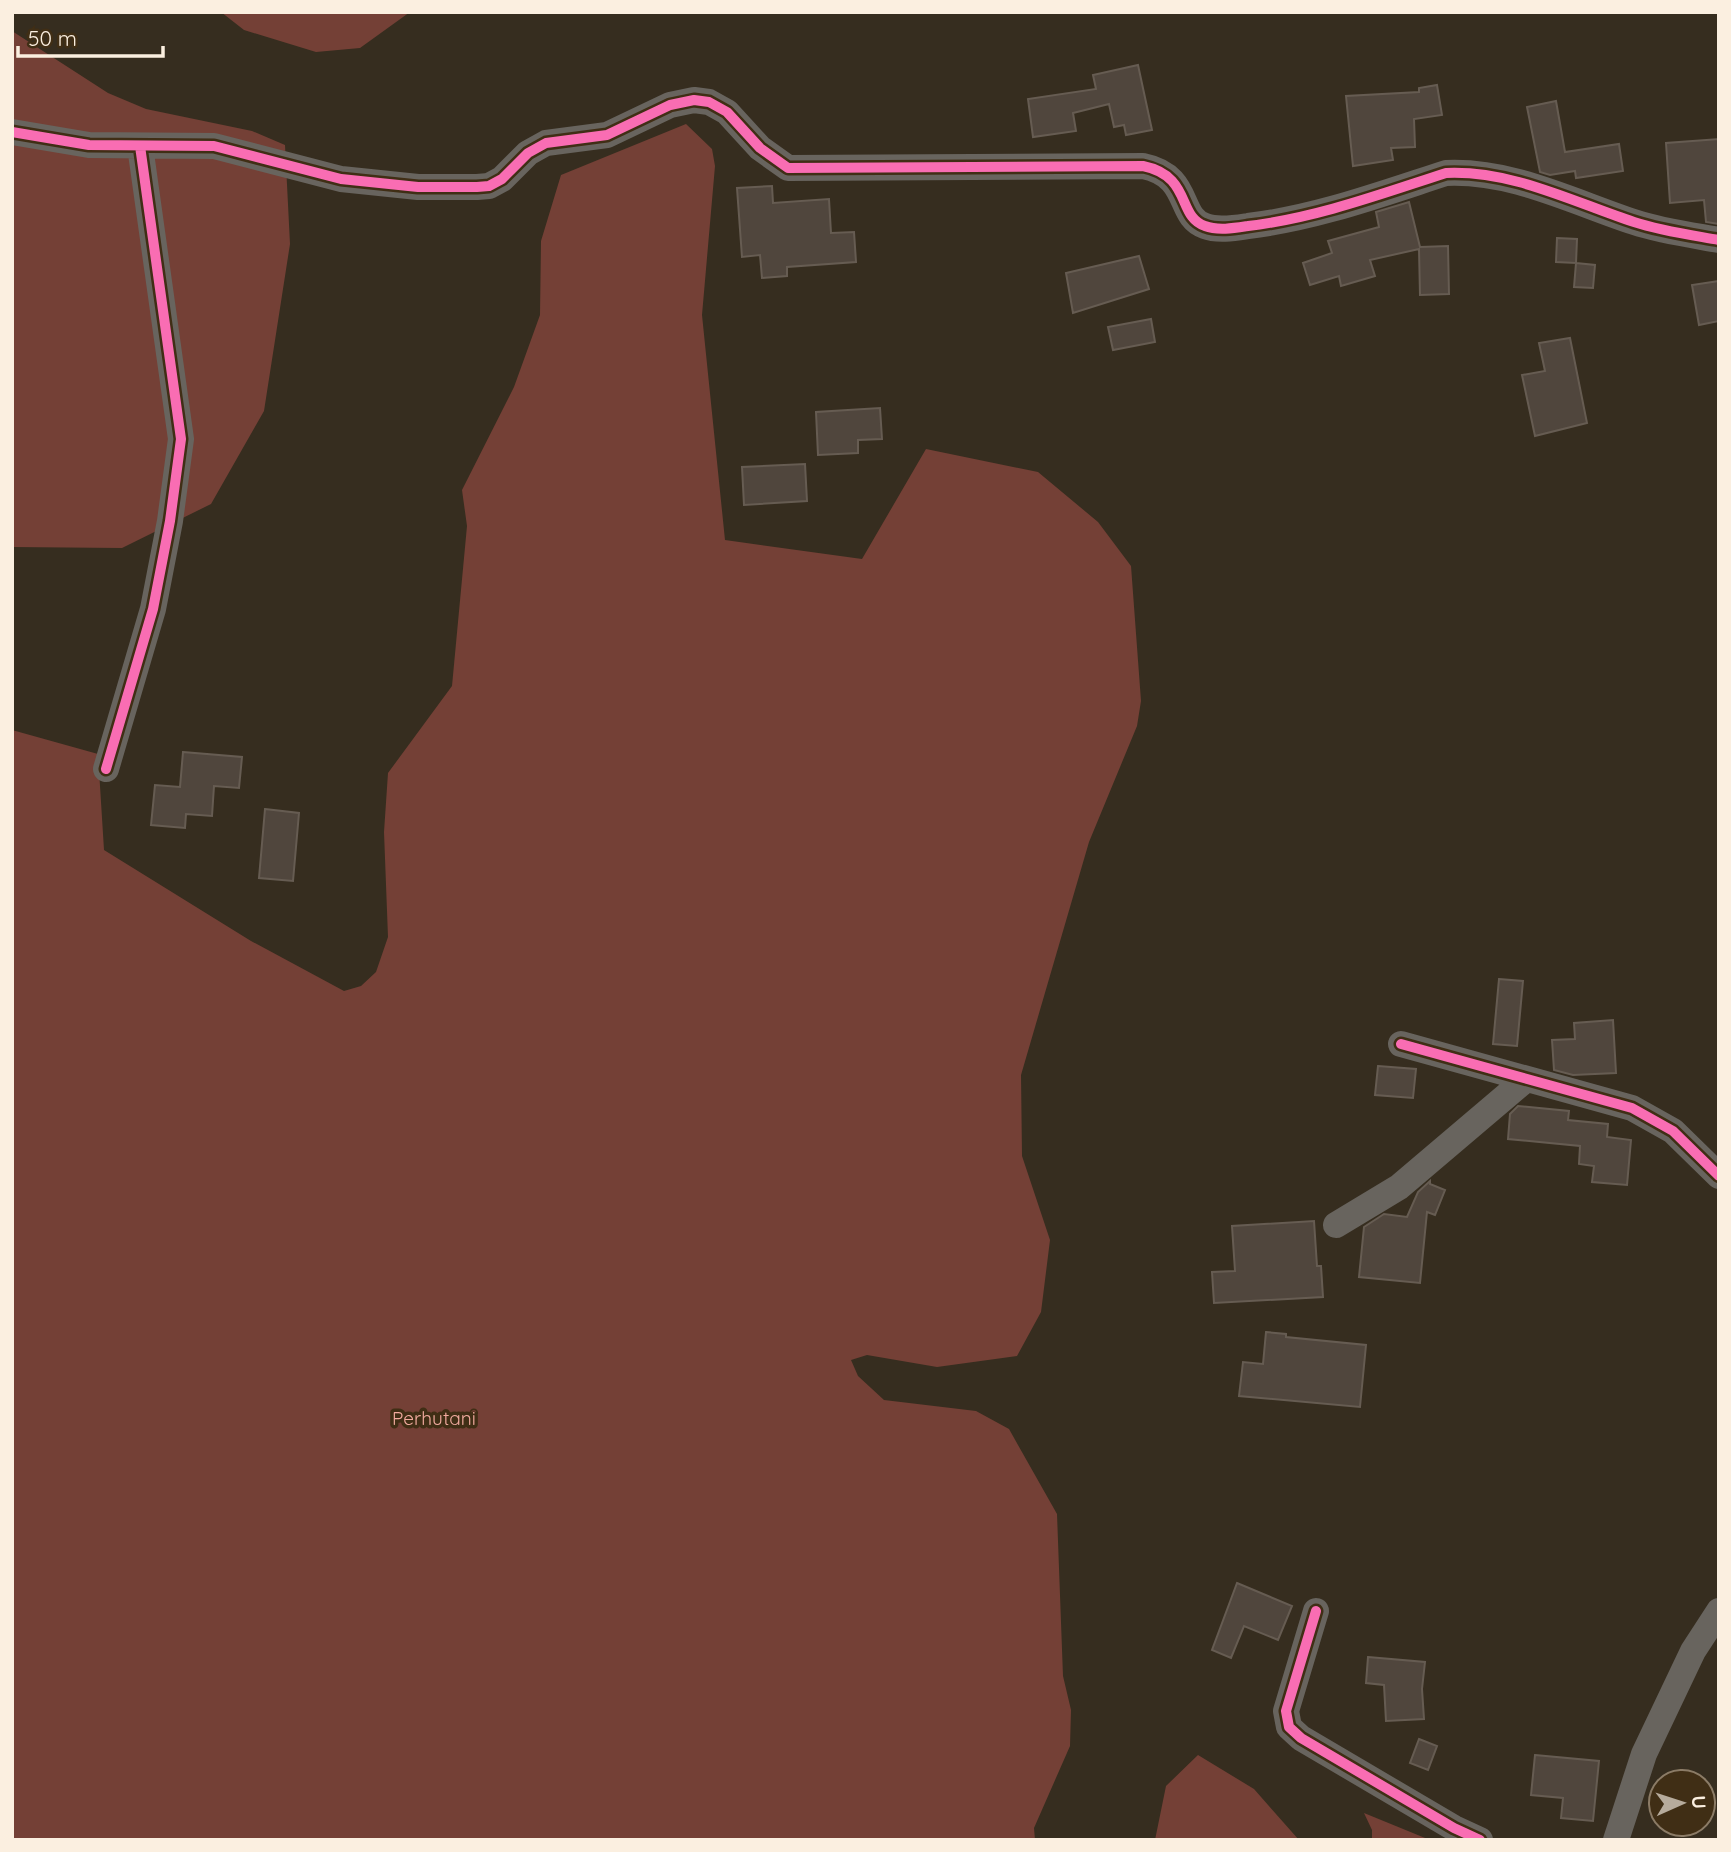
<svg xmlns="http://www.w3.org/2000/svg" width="1731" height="1852" viewBox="0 0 1731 1852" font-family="Quicksand,sans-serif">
  <rect width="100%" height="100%" fill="#362d1f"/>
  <path fill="#744036" d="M221,12H410L360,48L316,52L244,30Z
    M12,31L108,93L146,109L252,131L285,145L290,244L264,411L211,504L122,548L12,547Z
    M686,124L712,149L715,166L702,315L725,540L862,559L926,449L1038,472L1098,522L1131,566L1141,701L1137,726L1089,842L1021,1075L1022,1156L1050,1240L1041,1312L1017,1356L937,1367L867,1355L851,1360L858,1376L884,1400L976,1411L1009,1429L1057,1514L1063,1676L1071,1710L1070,1746L1034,1828L1035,1840H12V730L98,754L104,850L251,941L344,991L361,986L376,972L388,937L384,832L388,773L452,686L467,526L462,490L514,387L540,315L541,241L561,175Z
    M1198,1755L1254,1789L1299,1840H1155L1166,1786Z
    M1364,1813L1430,1840H1372V1830Z"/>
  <path fill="#50463d" stroke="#665c52" stroke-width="2" d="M1138,65L1152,130L1126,135L1124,125L1114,127L1109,104L1073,113L1076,131L1033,137L1028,99L1096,89L1093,75Z
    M1437,85L1442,115L1414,119L1415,147L1391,148L1393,160L1353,166L1346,96L1419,92V88Z
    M1556,101L1565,152L1619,144L1623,171L1576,178L1575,171L1550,175L1540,172L1527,107Z
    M1719,139V224L1706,222L1704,200L1670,203L1666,143Z
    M772,186L773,203L829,199L831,233L854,232L856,262L787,267V276L762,278L760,255L742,257L737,188Z
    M1409,202L1420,247L1448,246L1449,294L1420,295L1419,249L1370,260L1375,276L1341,286L1339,276L1310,285L1303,263L1332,253L1328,241L1379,227L1376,212Z
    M1557,238L1577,239L1576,263L1556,262Z
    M1139,256L1149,289L1073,313L1066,273Z
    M1576,263L1595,265L1593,288L1574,287Z
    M1719,281V321L1699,325L1692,285Z
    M1151,319L1155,342L1113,350L1108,327Z
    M1570,338L1587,423L1535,436L1522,375L1545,371L1539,343Z
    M880,408L882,439L858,440V453L818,455L816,412Z
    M805,464L807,501L744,505L742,467Z
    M183,752L242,757L239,788L214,786L212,816L186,814L185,828L151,825L155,785L180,787Z
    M265,809L299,813L293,881L259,878Z
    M1499,979L1523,981L1517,1046L1493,1044Z
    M1613,1020L1616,1073L1573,1075L1554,1070L1552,1040L1575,1039L1574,1023Z
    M1378,1066L1416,1069L1413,1098L1375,1095Z
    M1518,1106L1569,1111L1568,1120L1608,1124L1607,1137L1631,1140L1627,1185L1592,1182L1594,1166L1579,1164L1580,1146L1508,1139L1510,1114Z
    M1430,1181V1184L1445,1190L1435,1215L1427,1212L1420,1283L1359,1277L1364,1227L1384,1214L1407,1217L1418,1192Z
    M1314,1221L1317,1266H1321L1323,1297L1214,1303L1212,1272L1235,1271L1232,1226Z
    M1266,1332L1286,1334V1337L1366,1345L1360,1407L1239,1396L1243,1362L1263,1364Z
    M1237,1583L1292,1606L1278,1640L1244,1626L1231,1658L1212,1650Z
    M1368,1657L1425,1662L1422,1689L1424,1719L1386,1721L1384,1685L1366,1683Z
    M1419,1739L1437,1746L1428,1770L1410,1763Z
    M1535,1755L1599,1761L1593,1821L1561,1818L1563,1798L1531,1795Z"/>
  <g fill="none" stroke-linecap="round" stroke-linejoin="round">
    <path stroke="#68645e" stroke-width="26" d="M12,132L89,145L214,146L341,179L418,187H477L489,186L502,179L528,153L546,143L607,135L670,105L694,100L709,102L727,112L760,148L788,168L1143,166C1192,176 1177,217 1205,226C1218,231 1235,228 1248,226C1316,218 1381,194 1446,173C1512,170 1573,202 1634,222C1661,231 1691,235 1719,240
      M106,769L153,609L170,521L181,439L140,146
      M1401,1044L1632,1108L1673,1131L1719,1176
      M1336,1225L1399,1187L1525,1080
      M1316,1611L1286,1711L1289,1727L1301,1738L1454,1828L1480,1840
      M1616,1840L1644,1754L1693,1651L1719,1611"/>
    <g stroke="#402e15" stroke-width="15">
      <path id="cycleway" d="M12,132L89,145L214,146L341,179L418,187H477L489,186L502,179L528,153L546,143L607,135L670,105L694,100L709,102L727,112L760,148L788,168L1143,166C1192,176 1177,217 1205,226C1218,231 1235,228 1248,226C1316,218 1381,194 1446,173C1512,170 1573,202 1634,222C1661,231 1691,235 1719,240
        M106,769L153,609L170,521L181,439L140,146
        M1401,1044L1632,1108L1673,1131L1719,1176
        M1316,1611L1286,1711L1289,1727L1301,1738L1454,1828L1480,1840"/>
    </g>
    <use href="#cycleway" stroke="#f96db3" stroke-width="10"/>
  </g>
  <g text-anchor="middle" stroke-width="7" stroke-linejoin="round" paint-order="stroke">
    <g font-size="19" fill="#f2ab9f" stroke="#402e15">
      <text x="434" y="1425">Perhutani</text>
    </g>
  </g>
  <rect width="1731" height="1852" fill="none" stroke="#fbefe0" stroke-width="28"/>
  <g transform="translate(1682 1803) rotate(87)"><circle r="33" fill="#402e15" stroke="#8b7b66" stroke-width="2"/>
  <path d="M0-5L12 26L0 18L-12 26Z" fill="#b6ab9c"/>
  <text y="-10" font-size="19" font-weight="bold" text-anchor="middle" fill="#fbefe0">U</text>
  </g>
  <path d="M18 46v10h145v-10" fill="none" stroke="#fbefe0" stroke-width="3.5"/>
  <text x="28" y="46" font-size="21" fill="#fbefe0" stroke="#402e15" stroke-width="5" paint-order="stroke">50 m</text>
</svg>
